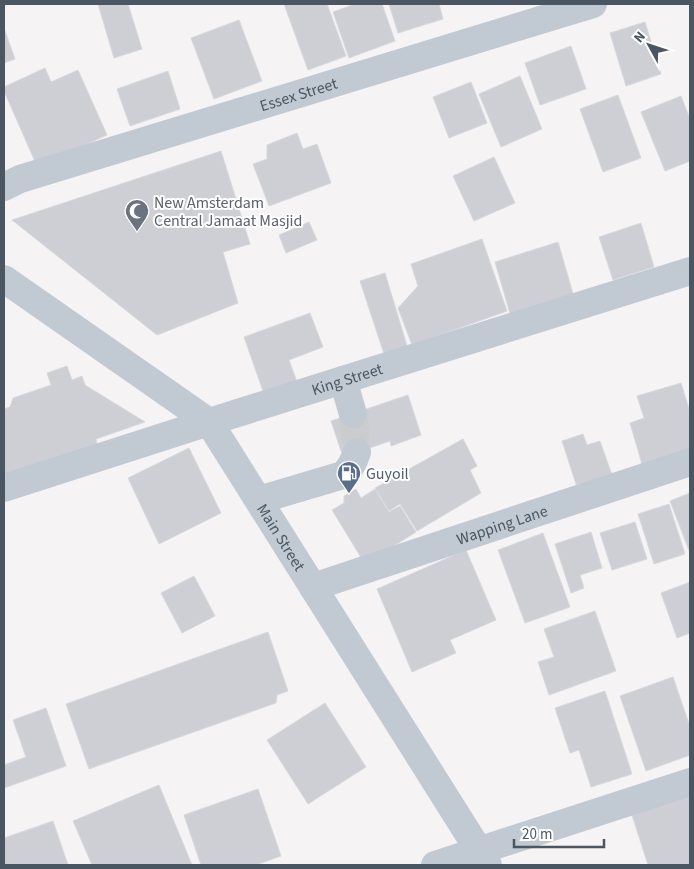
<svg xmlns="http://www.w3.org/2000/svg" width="694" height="869" viewBox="0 0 694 869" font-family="'Source Sans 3',sans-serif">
  <rect width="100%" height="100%" fill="#f5f3f3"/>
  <path fill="#cdcfd5" stroke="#d7d9de" d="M98,4H128L142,49L114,58Z
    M284,4H327L346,56L308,70Z
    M355,4H382L395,41L349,58L333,12Z
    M389,4H439L443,19L398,33Z
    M239,20L262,81L214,99L191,38Z
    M645,22L661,74L626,86L610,33Z
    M4,28L15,59L4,63Z
    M571,46L586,89L540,105L525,63Z
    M45,68L51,82L78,70L107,135L37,166L4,91V87Z
    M168,71L180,109L130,126L117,89Z
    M520,76L542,129L501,147L479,94Z
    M471,82L487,123L449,138L433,97Z
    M618,95L641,158L603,172L580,109Z
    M681,96L690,119V161L665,171L641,112Z
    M297,133L303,149L317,144L331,183L269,206L253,164L267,159V145Z
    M221,151L250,244L223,252L238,303L157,335L12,220Z
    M494,157L515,203L474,221L453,176Z
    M309,222L317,240L286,253L279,235Z
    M641,223L654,267L613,280L599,237Z
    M482,239L507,311L412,345L398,308L418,286L411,264Z
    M558,242L574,297L511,317L495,262Z
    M385,273L407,346L384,354L360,281Z
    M310,313L323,347L289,360L297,382L264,394L244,337Z
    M67,366L72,380L82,376L85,385L145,422L96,439L98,447L4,479V409L10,407L13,398L51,385L47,373Z
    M681,383L690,412V456L644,471L630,423L644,418L637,396Z
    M408,395L421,435L391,446L390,441L343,457L331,421Z
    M583,434L587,445L600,441L613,478L578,490L562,441Z
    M463,439L477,466L470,470L481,493L417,531L400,504L389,511L375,488Z
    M189,448L221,513L159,544L128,478Z
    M356,489L361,498L375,489L389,512L400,506L416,532L365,564L332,510L344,503V496Z
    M690,493V553L670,501Z
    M669,504L685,554L654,564L638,514Z
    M635,522L647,559L612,570L600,533Z
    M591,532L602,568L580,575L584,588L571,593L555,544Z
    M543,533L570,607L525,623L498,550Z
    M466,550L496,620L450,640L456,653L412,672L377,589Z
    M194,576L215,616L182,633L161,593Z
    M690,582V633L677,638L661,593Z
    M595,611L616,671L549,695L538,662L554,657L544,629Z
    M268,632L288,691L277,695L276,703L89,769L66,704Z
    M673,677L690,727V755L646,771L620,696Z
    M605,691L632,774L591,787L579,750L570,753L555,708Z
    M325,703L366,767L308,804L267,740Z
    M46,708L66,766L4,788V765L26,757L13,720Z
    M159,785L192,865H92L73,821Z
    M258,789L281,856L256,865H201L184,815Z
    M690,793V865H648L631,812Z
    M53,821L68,865H5L4,861V838Z"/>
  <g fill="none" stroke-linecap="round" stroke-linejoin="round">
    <path stroke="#caccce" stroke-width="28" stroke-dasharray="28 14" stroke-linecap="butt" d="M353,414L357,452"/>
    <g stroke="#c1cad2" stroke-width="28">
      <path id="s1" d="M4,187L20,179L593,4"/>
      <path id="s2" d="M4,279L209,422L488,865"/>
      <path d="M343,380L353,414"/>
      <path id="s3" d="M4,488L209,422L690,271"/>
      <path d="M259,500L343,475C351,468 354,461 357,452"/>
      <path id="s4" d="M313,587L690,462"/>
      <path d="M435,865L690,782"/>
    </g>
  </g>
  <defs>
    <g id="mosque-pin" transform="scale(1.25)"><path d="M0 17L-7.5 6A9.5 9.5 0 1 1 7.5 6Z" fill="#6b7280" stroke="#fff"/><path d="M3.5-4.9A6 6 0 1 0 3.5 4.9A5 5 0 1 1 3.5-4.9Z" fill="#fff"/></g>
    <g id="fuel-pin" transform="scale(1.25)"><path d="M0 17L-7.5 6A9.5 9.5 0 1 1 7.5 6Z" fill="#5c6f8a" stroke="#fff"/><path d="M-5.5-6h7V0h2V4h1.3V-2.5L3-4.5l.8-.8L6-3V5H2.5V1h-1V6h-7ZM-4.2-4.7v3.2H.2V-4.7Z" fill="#fff"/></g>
  </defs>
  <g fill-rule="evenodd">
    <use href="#mosque-pin" x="137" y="211"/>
    <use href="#fuel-pin" x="349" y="473"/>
  </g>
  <g text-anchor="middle" stroke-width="4" stroke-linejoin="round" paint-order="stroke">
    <g font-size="16" fill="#4a5661" stroke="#fff">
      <text dy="6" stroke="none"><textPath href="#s1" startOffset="309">Essex Street</textPath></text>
      <text dy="6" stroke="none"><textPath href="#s3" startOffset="360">King Street</textPath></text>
      <text dy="6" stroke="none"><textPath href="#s4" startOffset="199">Wapping Lane</textPath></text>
      <text dy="6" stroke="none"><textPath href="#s2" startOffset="386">Main Street</textPath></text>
    </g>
    <g font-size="16" fill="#5b616d" stroke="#fff" text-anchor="start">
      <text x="154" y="208">New Amsterdam<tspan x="154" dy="18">Central Jamaat Masjid</tspan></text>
    </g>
    <g font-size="16" fill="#4e5e75" stroke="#fff" text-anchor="start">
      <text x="366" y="479">Guyoil</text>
    </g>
  </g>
  <rect width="694" height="869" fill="none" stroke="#4a5661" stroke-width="10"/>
  <g transform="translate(649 45) rotate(310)" stroke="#ffffff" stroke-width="4" paint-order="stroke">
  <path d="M0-4L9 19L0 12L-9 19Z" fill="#4a5661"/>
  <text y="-8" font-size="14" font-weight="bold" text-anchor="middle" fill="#4a5661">N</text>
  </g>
  <path d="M514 839v8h90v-8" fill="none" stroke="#4a5661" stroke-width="2.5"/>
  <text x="522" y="839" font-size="15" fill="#4a5661" stroke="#ffffff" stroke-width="4" paint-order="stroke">20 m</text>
</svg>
